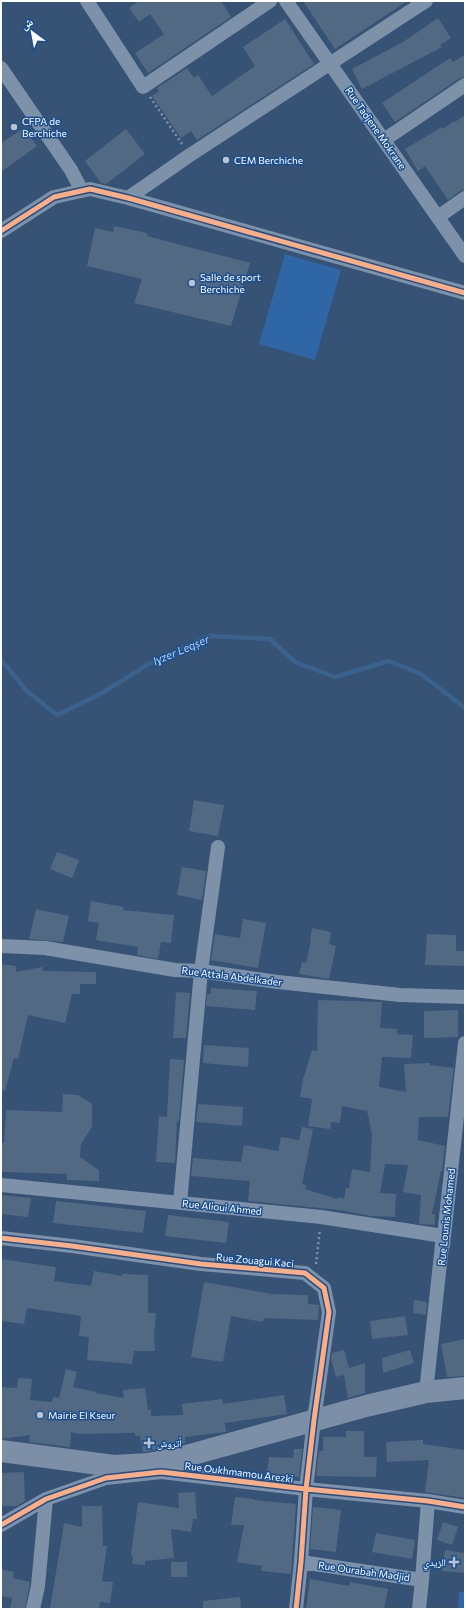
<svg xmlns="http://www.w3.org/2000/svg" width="466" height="1610" viewBox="0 0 466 1610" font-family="Commissioner,'Noto Naskh Arabic',sans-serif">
  <rect width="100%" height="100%" fill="#365274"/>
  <path fill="#2f66a5" d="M285,254L341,270L315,360L259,344Z
    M459,1592H465V1609H458Z"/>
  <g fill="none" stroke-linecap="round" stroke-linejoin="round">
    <path stroke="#3b618d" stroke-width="4.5" d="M1,660L27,691L57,715L102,693L147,665L210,636L270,639L295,662L335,677L389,661L421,674L465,708"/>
  </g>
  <path fill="#526984" d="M139,1H221L231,17L148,73L135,53L164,34L150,14L139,22L129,8Z
    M303,1H407L335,49Z
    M438,18L451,38L440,45L442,47L362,89L352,69L403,42Z
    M285,19L314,64L197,140L191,131L181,138L152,96L159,91L157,88L187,68L194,78L198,75L212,96L255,66L243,47Z
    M465,55V77L460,78L395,122L382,103L450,58L453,62Z
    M465,115V190L460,191L448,200L425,166L418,171L405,149L442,127L443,129L454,121L455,122Z
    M24,128L37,146L1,172V143Z
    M126,129L145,154L106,184L101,183L85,161Z
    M114,226L147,233V236L250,263L231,326L134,303L142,279L87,266L95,228L113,232Z
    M194,800L224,805L218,836L189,831Z
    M57,852L79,860L72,878L50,869Z
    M182,867L206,871L202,900L177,895Z
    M91,901L124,907L123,910L174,915L171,943L161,942L158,959L137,955L138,947L96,940L99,923L88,921Z
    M36,909L69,916L63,942L29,939Z
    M243,919L266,923L258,968L211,960L215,934L240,938Z
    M312,928L331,932L329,944L336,946L329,979L299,974L302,962L306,963L311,940H310Z
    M427,934L456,935V951H465V966L425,965Z
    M1,964L16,966V972L42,967L43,971L96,972V984H80V994H72L65,1023L28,1015L18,1059L14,1058L5,1091L1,1090Z
    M211,988L257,991L255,1010L206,1006L207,994H211Z
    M176,992L190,993L186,1038H173Z
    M318,1000L382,1002L380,1028L397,1029V1034L413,1035L411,1058L382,1057L379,1087L406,1092L404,1064L430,1063V1065L454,1068L448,1117H419L418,1140L445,1146L442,1171H441L432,1214H435V1225L419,1224L421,1195L403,1192L408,1165L385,1164L380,1193L396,1194L395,1217L371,1216L340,1210L248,1201L250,1181L191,1176L193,1158L241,1162L244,1145L278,1151L281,1137L299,1140L302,1127L313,1129L302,1184L306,1185L305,1189L337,1199L338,1197L344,1199L346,1188H349L352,1169L370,1172L372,1134L367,1111L342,1106L340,1123L331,1122L330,1129L308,1126L312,1099L300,1097L303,1079L312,1050L317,1051Z
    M458,1010V1037L424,1038V1011Z
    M204,1045L249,1048L248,1067L203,1063Z
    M170,1059L184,1060L179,1121H177L175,1163L156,1162L159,1116L167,1117Z
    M63,1094L78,1095L92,1104V1127L81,1144L80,1157L99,1170V1181L67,1180V1174L1,1172V1143H4L6,1110L62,1112Z
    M198,1104L243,1107L242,1126L196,1122Z
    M1,1195L31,1198L28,1217L1,1214Z
    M56,1201L146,1211L143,1233L53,1223Z
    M168,1215L229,1222L226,1243L165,1236Z
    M1,1259L56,1267L54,1281L91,1286L94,1271L122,1276V1274L148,1275V1313H156L154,1334L155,1351H134L132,1364L87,1360L89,1337L79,1336L81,1316L27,1308L24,1324L1,1321Z
    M204,1282L272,1294L308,1295V1304L319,1305L318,1320L264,1318L263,1322L231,1316L223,1362L191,1357Z
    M414,1300L427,1302L426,1315L413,1313Z
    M405,1316L408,1335L372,1339L370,1321Z
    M465,1339V1376L447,1377L441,1344Z
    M344,1350L349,1368L365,1363V1393L348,1398L344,1375L336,1377L331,1359L332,1353Z
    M410,1350L414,1363L383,1373L382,1358Z
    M66,1369L77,1372L73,1387L96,1392V1393L124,1398L123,1390L145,1388L148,1410H151V1416L183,1415L182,1404L222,1399L223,1404L284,1395L287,1414L225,1423L226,1432L185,1437V1443L157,1445L158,1449L146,1452H143L140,1436H135V1433L78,1434L71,1432L70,1447L29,1442L30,1435L1,1439V1387L17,1388L18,1378L32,1379L30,1400L52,1402L53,1397L59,1398Z
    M346,1431H364V1457H377L376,1477L316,1476L319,1451H323V1437H346Z
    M423,1440V1444L465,1450V1498L425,1492L429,1460L387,1462L386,1442Z
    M294,1449H302L299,1477L267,1473L269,1457L293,1458Z
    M24,1472L25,1501L17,1506H1V1473Z
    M195,1492L197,1519H193L191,1532L171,1529L174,1558L145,1561V1565L132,1564L133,1556L131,1555L138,1502L179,1508L178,1493Z
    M235,1497L254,1499V1500L296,1504L291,1574L261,1571L262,1566L237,1562L244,1525H231Z
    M82,1506H102L103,1546H107L102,1581L113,1582L110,1603L100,1602L99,1609H50L64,1523L82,1527Z
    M313,1507L341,1510L336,1552L310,1549Z
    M443,1522L458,1527L452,1545L437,1540Z
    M376,1533L415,1540L412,1559L372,1552Z
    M445,1550L465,1553V1573L442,1571Z
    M171,1562H187V1577H171Z
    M1,1569L14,1572L13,1578L30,1582L25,1609H10L12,1598L1,1596Z
    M310,1579L350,1586V1582L388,1589L384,1609H306Z
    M240,1597L241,1609H203V1601Z"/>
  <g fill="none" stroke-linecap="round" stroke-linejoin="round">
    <path stroke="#7d92a8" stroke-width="2.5" stroke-dasharray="2 3" stroke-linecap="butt" d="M150,97L182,144
      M316,1264L320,1229"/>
    <path stroke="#7d92a8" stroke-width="14" d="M87,1L143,87L270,1
      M286,1L465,256
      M1,68L71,170L82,191
      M384,140L465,85
      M128,198L190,155L426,1
      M438,217L465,198
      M1,231L54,197L90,189L128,198L465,293
      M1,946L45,948L175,970L201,971L278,982L400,995L465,997
      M1,1185L321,1217L443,1236L426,1392
      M180,1203L201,971L218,847
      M1,1238L72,1246L201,1264L305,1273L324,1288L329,1312L314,1420L306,1489L301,1562L296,1609
      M443,1245L465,1043
      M1,1525L46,1499L106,1478L161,1472L306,1489L428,1501L465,1507
      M301,1562L422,1580L419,1609
      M422,1580L428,1501
      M33,1609L38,1586L46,1499"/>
    <path stroke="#7d8ea7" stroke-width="22" d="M1,1451L114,1466L148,1464L179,1458L366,1406L426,1392L465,1388"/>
    <g stroke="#1b4f8f" stroke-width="8">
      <path id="cycleway" d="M1,231L54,197L90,189L128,198L465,293
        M1,1238L72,1246L201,1264L305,1273L324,1288L329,1312L314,1420L306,1489L301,1562L296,1609
        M1,1525L46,1499L106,1478L161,1472L306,1489L428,1501L465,1507"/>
    </g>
    <use href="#cycleway" stroke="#ffac80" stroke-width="5"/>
  </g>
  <g fill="#b9c2ce" stroke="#1b4f8f" stroke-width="1.5">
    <circle cx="14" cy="127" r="4"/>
    <circle cx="226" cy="160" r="4"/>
    <circle cx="192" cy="283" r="4"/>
    <circle cx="40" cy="1415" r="4"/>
    <path d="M147 1437h4v4h4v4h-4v4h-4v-4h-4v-4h4z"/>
    <path d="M452 1556h4v4h4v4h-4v4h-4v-4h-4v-4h4z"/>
  </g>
  <g text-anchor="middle" stroke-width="3" stroke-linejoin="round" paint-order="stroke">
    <g font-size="10" fill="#fff" stroke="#1b4f8f" text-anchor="start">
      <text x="22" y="125">CFPA de<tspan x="22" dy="12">Berchiche</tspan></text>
      <text x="234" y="164">CEM Berchiche</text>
      <text x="200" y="281">Salle de sport<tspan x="200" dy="12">Berchiche</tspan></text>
      <text x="48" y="1419">Mairie El Kseur</text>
      <text x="157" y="1447">أتروش</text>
      <text x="446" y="1566" text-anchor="end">الزيدي</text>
    </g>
    <g font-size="10" fill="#fff" stroke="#1b4f8f">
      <text transform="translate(376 128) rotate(55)" y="4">Rue Tadjene Mokrane</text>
      <text transform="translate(232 976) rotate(7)" y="4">Rue Attala Abdelkader</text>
      <text transform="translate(222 1207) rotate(6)" y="4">Rue Alioui Ahmed</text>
      <text transform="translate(446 1217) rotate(-84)" y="4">Rue Lounis Mohamed</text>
      <text transform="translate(255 1260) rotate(5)" y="4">Rue Zouagui Kaci</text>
      <text transform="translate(239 1472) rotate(7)" y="4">Rue Oukhmamou Arezki</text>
      <text transform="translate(364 1571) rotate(8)" y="4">Rue Ourabah Madjid</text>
    </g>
    <g font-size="11" font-style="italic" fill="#b5d3f5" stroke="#1b4f8f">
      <text transform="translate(181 650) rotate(-23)" y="4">Iɣzer Leqṣer</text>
    </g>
  </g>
  <rect width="466" height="1610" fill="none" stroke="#ffffff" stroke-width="4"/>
  <g transform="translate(32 32) rotate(328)" stroke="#1b4f8f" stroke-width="3" paint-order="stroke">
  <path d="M0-3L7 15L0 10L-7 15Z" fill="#ffffff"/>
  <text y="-6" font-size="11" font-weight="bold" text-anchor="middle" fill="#ffffff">ش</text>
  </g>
</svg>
